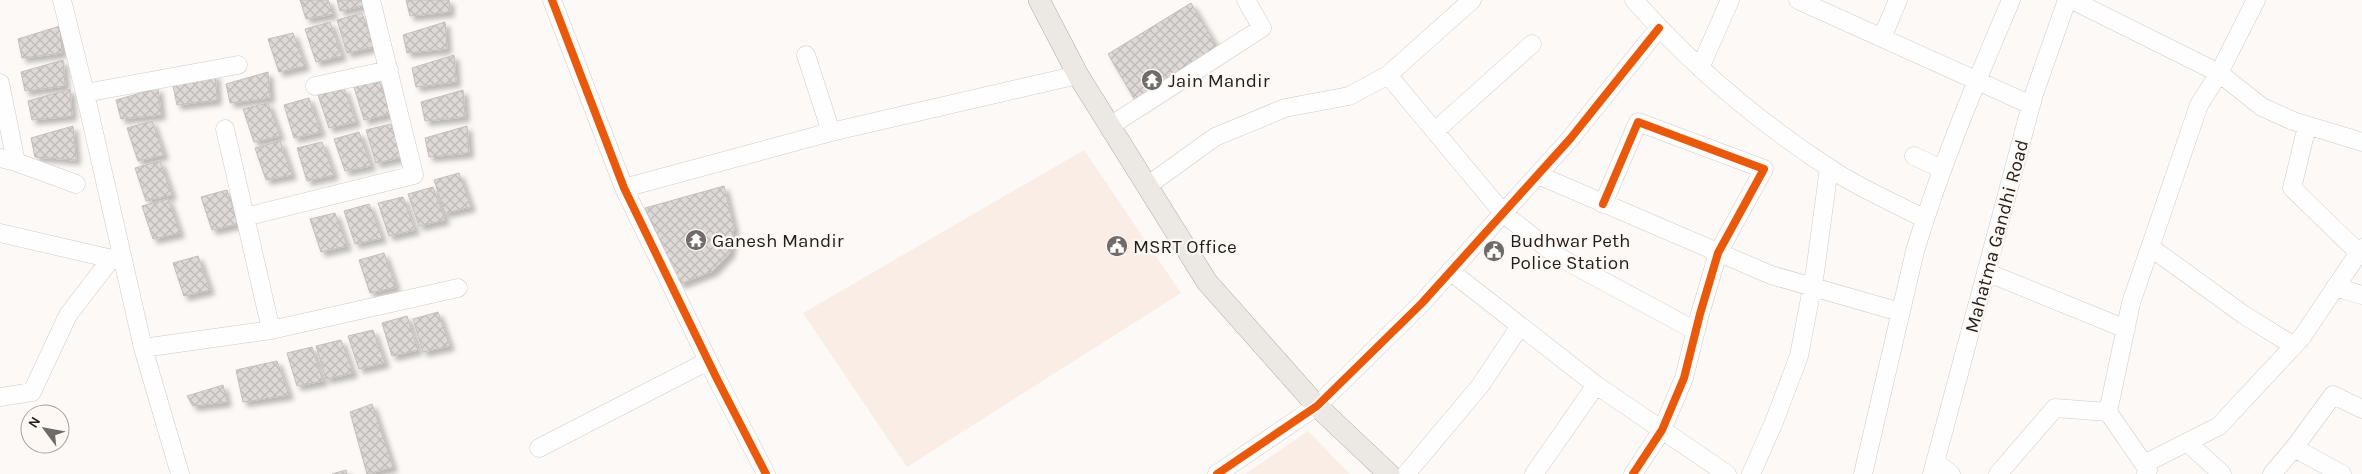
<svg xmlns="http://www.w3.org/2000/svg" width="2362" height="474" viewBox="0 0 2362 474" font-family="Karla,sans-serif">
  <defs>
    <pattern id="building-cross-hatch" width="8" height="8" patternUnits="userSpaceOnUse" patternTransform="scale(1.25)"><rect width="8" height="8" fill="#ded9d7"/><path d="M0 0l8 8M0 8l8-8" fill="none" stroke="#bebab8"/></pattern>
    <filter id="shadow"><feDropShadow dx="4.5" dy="4.5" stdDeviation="2.5" flood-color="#0004"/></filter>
  </defs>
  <rect width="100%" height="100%" fill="#fcf9f6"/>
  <path fill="#f9ede6" d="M1084,150L1181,293L907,467L803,313Z
    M1308,431L1350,474H1245Z"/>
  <path fill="url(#building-cross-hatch)" stroke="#c4bfbd" filter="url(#shadow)" d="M300,0H328L333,14L306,19Z
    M337,0H365L367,5L340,11Z
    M406,0H449L450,12L410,16Z
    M1191,3L1221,54L1139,107L1108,54Z
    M362,13L374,47L347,53L337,20Z
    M330,22L342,56L316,62L305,29Z
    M445,22L447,49L407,53L403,35Z
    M60,26L62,53L22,58L18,39Z
    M293,33L305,66L279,72L268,39Z
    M454,55L456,82L416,87L412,68Z
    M63,60L65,86L25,91L21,72Z
    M268,72L270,98L230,103L226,84Z
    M215,74L217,100L177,105L173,86Z
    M379,80L391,114L364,120L354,87Z
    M158,88L161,115L121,119L116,100Z
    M344,88L356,122L329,128L318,95Z
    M70,89L72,116L32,120L28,101Z
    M463,90L465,117L425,121L421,102Z
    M309,98L321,132L294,138L284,105Z
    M268,103L280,136L254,142L243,109Z
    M152,121L164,155L138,161L127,128Z
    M391,124L403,157L376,163L366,130Z
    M73,126L76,160L35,157L31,138Z
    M467,126L469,153L429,157L425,138Z
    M359,132L371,166L345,171L334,139Z
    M280,141L292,175L266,180L255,148Z
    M322,142L334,175L307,181L297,148Z
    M160,161L172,195L146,201L135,168Z
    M459,173L471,207L445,213L434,180Z
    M724,186L734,228L730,253L713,271L680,284L645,208Z
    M433,187L445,220L419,226L408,194Z
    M227,190L238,224L212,230L201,197Z
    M403,197L415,230L389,236L378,203Z
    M168,199L180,233L153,239L142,206Z
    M369,204L382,238L355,244L344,211Z
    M335,213L347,246L321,252L310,219Z
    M384,253L396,287L370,293L359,260Z
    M198,256L210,290L184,296L173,263Z
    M438,312L450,346L423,352L413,319Z
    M407,316L418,350L392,356L382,323Z
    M373,330L385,363L359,369L348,336Z
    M341,340L353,373L326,379L316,346Z
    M312,347L323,381L297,386L287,353Z
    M277,361L289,395L243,402L236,370Z
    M223,385L227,402L193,406L187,396Z
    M372,404L393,467L367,474L350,412Z
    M346,470L347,474H332Z"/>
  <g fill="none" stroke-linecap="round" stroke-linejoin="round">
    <g stroke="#cfcbc8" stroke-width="19">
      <path id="minor" d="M62,0L85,93L143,348L180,474
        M552,0L624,188L717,379L766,474
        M1634,0C1693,67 1762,125 1837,173C1864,190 1896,204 1925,219
        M1798,0L2031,105
        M2072,0L2219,73L2262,107L2293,121L2362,142
        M1882,38L1898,0
        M806,55L831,132
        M1700,68L1730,0
        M1388,75L1503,213L1557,256L1696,331
        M0,83L16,162L0,158
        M315,86L389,70
        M85,93L238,65
        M1110,126L1262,28L1246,0
        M2307,126L2292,188L2359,253
        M225,129L271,330L458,288
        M1435,131L1532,44
        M1914,156L1942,169
        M16,162L76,184
        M1538,175L1771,275L1900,312
        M1147,186L1215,137L1285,108L1349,96L1388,75L1472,0
        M624,188L831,132L1078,75
        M1603,204L1638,122L1764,169L1718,253L1700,314L1684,378L1662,430L1633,474
        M245,217L414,175L371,0
        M0,233L121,261
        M2150,247L2244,315L2294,346
        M1450,271L1596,385L1727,474
        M1986,272L2126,329
        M2335,287L2362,295
        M143,348L271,330
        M0,397L32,392L68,315L111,259
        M2187,442L2222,474
        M539,448L708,361
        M2294,448L2333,395L2362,409
        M1935,462L1951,474
        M2144,464L2219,426L2302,337L2362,248
        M1217,474L1317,406L1422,303L1570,139L1659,28
        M1406,474L1480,386L1520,326
        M1534,474L1596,385
        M1751,474L1774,422L1799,356L1815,272L1829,168
        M1863,474L1915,251C1941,165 1976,82 2011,0
        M1932,474L2034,94L2067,0
        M1998,474L2055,408L2108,412
        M2146,474L2148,470L2108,412L2131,303L2199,105L2219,73L2256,0
        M2272,474L2294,448L2342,474"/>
    </g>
    <g stroke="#b3aaa1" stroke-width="22">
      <path id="major" d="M1039,0L1078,75L1207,282L1317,406L1389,474"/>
    </g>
    <use href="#minor" stroke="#fffefe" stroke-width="18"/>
    <use href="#major" stroke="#ece8e3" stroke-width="21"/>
    <g stroke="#fef8f4" stroke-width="11">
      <path id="cycleway" d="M552,0L624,188L717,379L766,474
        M1603,204L1638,122L1764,169L1718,253L1700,314L1684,378L1662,430L1633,474
        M1217,474L1317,406L1422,303L1570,139L1659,28"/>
    </g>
    <use href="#cycleway" stroke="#e8590c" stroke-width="8"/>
  </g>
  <defs>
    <g id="temple-disc" transform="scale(1.125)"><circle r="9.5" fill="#706b68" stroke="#fef8f4"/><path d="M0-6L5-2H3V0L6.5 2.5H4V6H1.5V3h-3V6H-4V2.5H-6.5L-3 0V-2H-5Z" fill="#fff"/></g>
    <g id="civic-disc" transform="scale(1.125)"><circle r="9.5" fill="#706b68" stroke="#fef8f4"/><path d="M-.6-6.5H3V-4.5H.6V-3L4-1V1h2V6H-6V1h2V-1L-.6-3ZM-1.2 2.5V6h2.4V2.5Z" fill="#fff"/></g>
  </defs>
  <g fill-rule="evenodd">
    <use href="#temple-disc" x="1152" y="80"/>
    <use href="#temple-disc" x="696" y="240"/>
    <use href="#civic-disc" x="1117" y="246"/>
    <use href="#civic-disc" x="1494" y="251"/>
  </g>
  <g text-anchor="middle" stroke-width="4.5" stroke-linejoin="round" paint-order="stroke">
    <g font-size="19" fill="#241e1b" stroke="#fef8f4" text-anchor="start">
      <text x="1168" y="87">Jain Mandir</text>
      <text x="712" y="247">Ganesh Mandir</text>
      <text x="1510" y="247">Budhwar Peth<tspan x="1510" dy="22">Police Station</tspan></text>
      <text x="1133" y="253">MSRT Office</text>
    </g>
    <g font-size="19" fill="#241e1b" stroke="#fef8f4">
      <text transform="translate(1996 236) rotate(-75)" y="7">Mahatma Gandhi Road</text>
    </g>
  </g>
  <g transform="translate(45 429) rotate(302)"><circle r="24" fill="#fef8f4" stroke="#a7a19d"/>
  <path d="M0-4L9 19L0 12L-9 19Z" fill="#706b68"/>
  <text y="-8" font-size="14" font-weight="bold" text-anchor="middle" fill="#241e1b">N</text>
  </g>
</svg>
